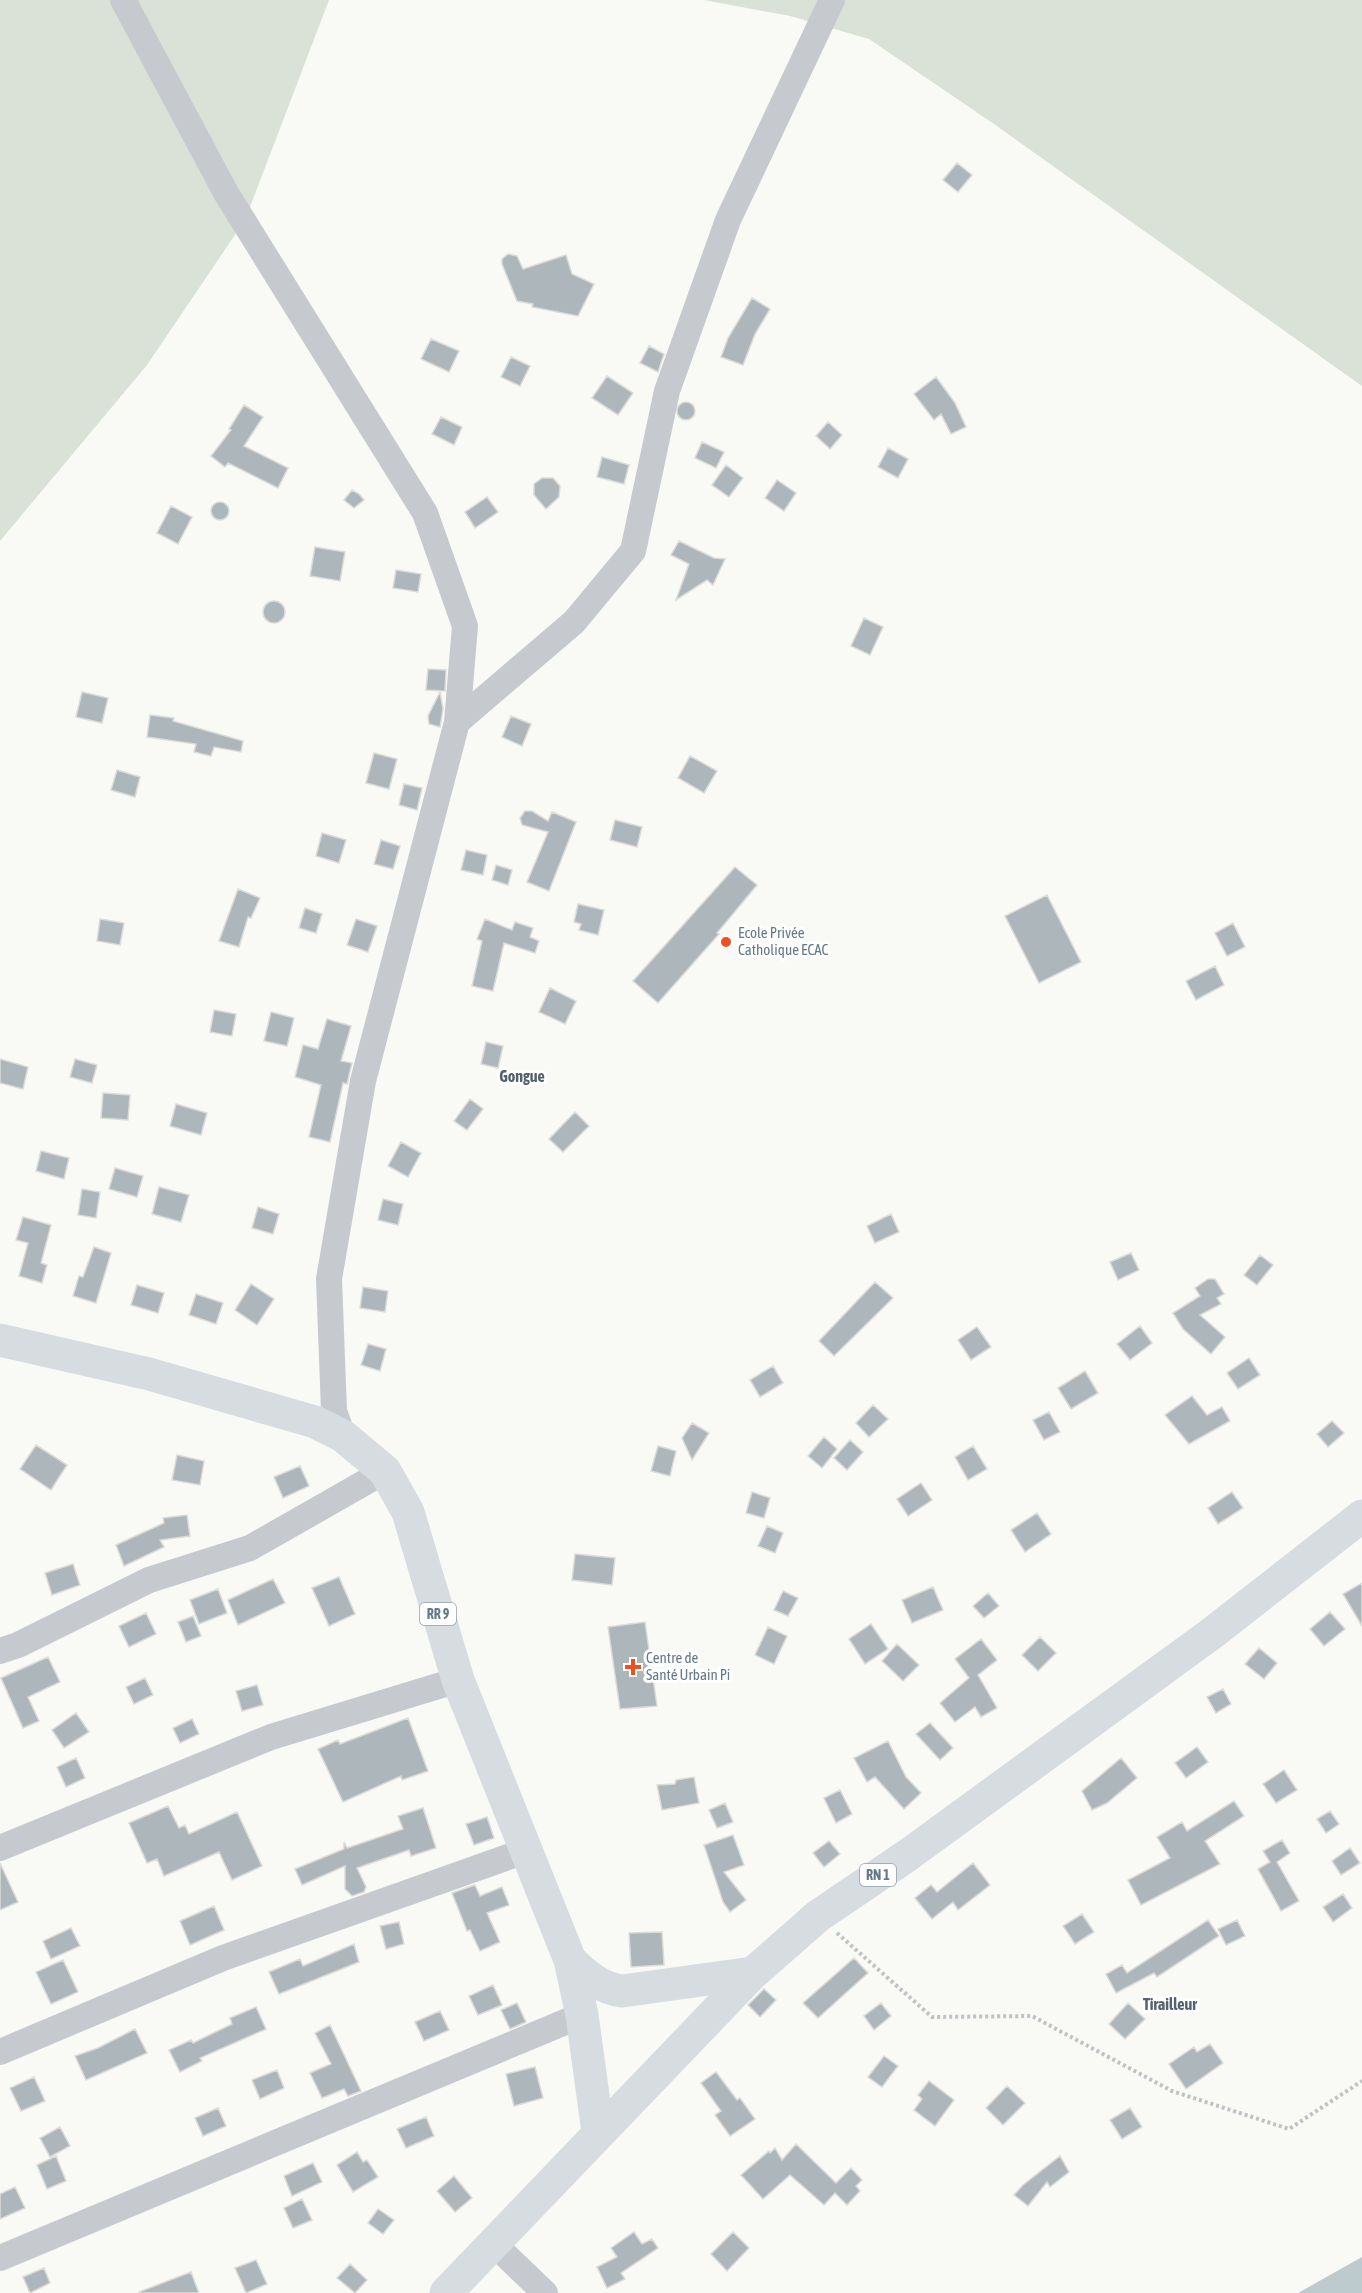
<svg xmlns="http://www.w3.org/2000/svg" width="1362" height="2293" viewBox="0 0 1362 2293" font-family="'Asap Condensed',sans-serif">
  <rect width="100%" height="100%" fill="#f9f9f6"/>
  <path fill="#dae1d7" d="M0,0H329L245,220L147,365L0,541Z
    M704,0H1362V386L994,124L869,39L790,16Z"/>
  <path fill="#bdcace" d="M1362,2257V2293H1298Z"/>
  <path fill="#adb6bb" stroke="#dbdbd8" stroke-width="1.5" d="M957,163L972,175L958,192L943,180Z
    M508,254L517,256L523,269L566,255L572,274L594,284L578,316L532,307L533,304L517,301L502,264V259Z
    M752,298L770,309L755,334L743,365L721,357L728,338Z
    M431,339L459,351L449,372L421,359Z
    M649,346L664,354L658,372L640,363Z
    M511,357L530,366L520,386L501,377Z
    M607,376L633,393L618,415L592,398Z
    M936,377L955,403L966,427L951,434L941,414L934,420L914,394Z
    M677 411a9 9 0 1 1 18 0a9 9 0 1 1-18 0Z
    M244,405L263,417L244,446L288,468L278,488L228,463L225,467L211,456L231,430L229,429Z
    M441,417L462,427L454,445L432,434Z
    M828,422L842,435L830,449L816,436Z
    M702,442L724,452L716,468L695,458Z
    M888,448L908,459L898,478L878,467Z
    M602,457L629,465L624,484L597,477Z
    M726,465L743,478L729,497L712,485Z
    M542,478H553L560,486L559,497L546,509L534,495V484Z
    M777,480L796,493L784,511L765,498Z
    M352,490L359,494L364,500L354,508L344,500Z
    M487,497L498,512L475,528L465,512Z
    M211 511a9 9 0 1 1 18 0a9 9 0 1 1-18 0Z
    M171,506L192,517L178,544L157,533Z
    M679,541L714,558L725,559L713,585L707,580L676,600L689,564L671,555Z
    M315,547L345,552L340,581L310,576Z
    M396,570L421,574L418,592L393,588Z
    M263 612a11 11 0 1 1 22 0a11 11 0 1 1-22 0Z
    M864,618L883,627L870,655L851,646Z
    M428,669L446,670L445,691L426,690Z
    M82,692L108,698L102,723L76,717Z
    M440,692L443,709L440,727L429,724L428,716Z
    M150,715L174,718L173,721L243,741L241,752L214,747L211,756L194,752L196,744L147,737Z
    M511,716L531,724L522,746L502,737Z
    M374,753L397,759L389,789L366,783Z
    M690,756L717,771L704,793L678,778Z
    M117,770L140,777L135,797L111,790Z
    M404,784L422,788L417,810L399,805Z
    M525,811H532L548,821L552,812L576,822L549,891L527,882L548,832L522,825L520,818Z
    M615,820L642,827L637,847L610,840Z
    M322,833L346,840L339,863L316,856Z
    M381,840L400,846L393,869L374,864Z
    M466,850L487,855L483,875L461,870Z
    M496,865L512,870L508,885L492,880Z
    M735,867L757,885L717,933L719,934L658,1003L633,981Z
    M238,889L260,898L251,918L248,917L239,947L219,941Z
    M1047,895L1081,962L1039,983L1005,916Z
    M578,904L604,910L598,935L579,930L581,924L574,922Z
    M305,908L322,914L316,933L299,928Z
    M100,919L124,923L120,945L97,941Z
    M356,919L377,926L368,952L347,945Z
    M485,919L512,930L515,922L533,928L530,937L539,941L535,953L504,943L493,991L472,986L482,941L477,939Z
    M1233,923L1245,947L1227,956L1215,933Z
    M1215,966L1224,985L1196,1000L1186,981Z
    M550,988L576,1001L565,1024L539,1012Z
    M214,1010L236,1014L232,1036L210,1032Z
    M271,1012L294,1018L287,1046L264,1041Z
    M327,1019L351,1026L341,1061L352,1063L347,1084L343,1083L330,1142L309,1137L321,1085L295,1077L303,1045L318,1049Z
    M486,1042L503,1046L498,1068L481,1064Z
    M0,1059L28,1067L23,1089L0,1083Z
    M75,1059L97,1065L92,1083L70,1077Z
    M103,1093L130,1095L128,1120L101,1118Z
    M470,1099L483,1109L467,1130L454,1121Z
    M176,1104L207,1113L201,1135L170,1126Z
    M575,1112L589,1126L563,1152L549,1139Z
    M401,1142L421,1153L408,1177L388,1166Z
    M41,1151L69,1158L64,1179L36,1171Z
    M115,1168L143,1176L137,1197L109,1189Z
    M159,1187L189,1195L181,1222L152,1214Z
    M82,1189L100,1192L96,1218L78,1215Z
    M383,1199L403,1204L398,1225L378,1220Z
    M258,1207L279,1214L273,1234L252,1228Z
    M891,1214L899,1232L875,1243L867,1226Z
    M23,1217L51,1225L41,1263L47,1265L42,1283L19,1276L28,1243L16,1240Z
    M94,1247L111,1253L96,1303L73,1296L79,1276L83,1277Z
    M1131,1253L1139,1270L1118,1280L1110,1262Z
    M1260,1255L1273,1265L1257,1285L1244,1275Z
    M1208,1279H1215L1224,1294L1217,1298L1221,1304L1200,1315L1225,1337L1211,1354L1183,1329L1173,1313L1200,1296L1195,1288Z
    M875,1282L893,1298L834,1356L819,1341Z
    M251,1284L274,1299L257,1325L235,1310Z
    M137,1285L164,1293L158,1313L131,1305Z
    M363,1287L388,1291L385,1312L360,1308Z
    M196,1294L223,1303L216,1324L189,1315Z
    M1140,1326L1152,1343L1130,1360L1117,1344Z
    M977,1327L991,1347L971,1360L958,1340Z
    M368,1344L386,1349L380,1371L361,1365Z
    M1249,1358L1260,1375L1238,1389L1227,1373Z
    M773,1366L783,1383L760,1397L750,1380Z
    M1085,1371L1098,1393L1071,1409L1058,1388Z
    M1192,1396L1207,1415L1222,1407L1230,1421L1189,1444L1165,1415Z
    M873,1405L888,1419L869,1437L856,1423Z
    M1049,1412L1060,1432L1044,1440L1033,1420Z
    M1332,1421L1344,1433L1328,1447L1317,1434Z
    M692,1423L709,1433L692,1460L682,1438Z
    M824,1437L837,1449L822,1468L808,1456Z
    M850,1440L863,1452L847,1470L834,1458Z
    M36,1445L67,1465L51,1490L20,1469Z
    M658,1446L676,1451L670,1476L651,1471Z
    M973,1446L987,1469L968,1480L955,1457Z
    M177,1455L204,1461L200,1485L172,1480Z
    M300,1466L309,1486L283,1498L274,1477Z
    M921,1483L932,1500L908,1516L897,1499Z
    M752,1492L770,1498L764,1518L746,1513Z
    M1232,1492L1243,1508L1218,1524L1208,1508Z
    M1037,1513L1051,1534L1025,1552L1011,1530Z
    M187,1515L190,1536L160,1540L164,1547L124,1566L116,1545L164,1523L163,1518Z
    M767,1526L783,1533L775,1553L758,1546Z
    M575,1554L615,1558L612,1585L572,1580Z
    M73,1564L80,1585L52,1595L45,1573Z
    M339,1577L355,1614L329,1626L312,1588Z
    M273,1579L285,1603L238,1625L228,1600Z
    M1362,1583V1626L1343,1594Z
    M933,1587L943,1610L912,1623L902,1600Z
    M218,1589L227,1613L199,1624L190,1600Z
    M783,1591L798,1598L788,1616L774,1610Z
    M988,1593L999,1606L984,1618L973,1606Z
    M1330,1612L1345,1629L1324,1646L1310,1629Z
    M146,1613L156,1634L129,1647L119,1626Z
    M193,1616L201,1636L186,1642L178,1622Z
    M645,1622L657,1706L620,1709L608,1627Z
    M871,1624L888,1649L865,1664L849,1639Z
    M768,1627L787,1636L774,1664L755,1655Z
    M1040,1637L1056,1653L1038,1671L1022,1655Z
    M981,1639L997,1660L978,1675L997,1708L981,1717L975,1707L955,1722L940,1703L969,1678L955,1659Z
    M897,1644L919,1665L903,1681L882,1661Z
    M1259,1648L1277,1663L1264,1679L1245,1664Z
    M48,1657L60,1682L28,1697L39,1721L23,1728L1,1678Z
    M145,1678L153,1695L134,1704L126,1687Z
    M257,1685L263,1705L242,1711L236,1691Z
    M1223,1689L1231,1704L1216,1713L1207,1697Z
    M76,1713L89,1732L64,1748L52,1730Z
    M408,1718L428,1771L402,1780L401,1776L343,1802L318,1749L338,1740L340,1744Z
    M192,1719L199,1734L180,1743L173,1728Z
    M930,1723L953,1748L940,1760L916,1734Z
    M888,1741L906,1777L921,1793L904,1809L875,1777L867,1782L854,1758Z
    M1197,1747L1208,1762L1186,1778L1175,1763Z
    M76,1758L85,1778L66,1787L57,1767Z
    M1121,1758L1137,1778L1107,1803L1092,1810L1082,1791Z
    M1284,1770L1297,1790L1276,1803L1263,1784Z
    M694,1777L699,1803L662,1810L657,1785L675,1784L676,1780Z
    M840,1790L852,1814L836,1823L824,1798Z
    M1234,1801L1244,1816L1205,1841L1220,1864L1141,1905L1128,1880L1170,1858L1157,1837L1182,1822L1187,1831Z
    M725,1803L733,1822L717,1828L709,1810Z
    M168,1806L179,1828L185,1825L189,1834L237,1812L262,1866L232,1880L219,1852L164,1876L157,1859L147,1863L129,1823Z
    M423,1808L436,1848L411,1856L409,1850L357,1868L366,1887L364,1892L352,1896L345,1889V1866L302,1885L295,1869L344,1849V1842L347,1848L403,1829L398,1816Z
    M1330,1811L1339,1824L1326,1833L1317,1819Z
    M487,1817L494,1838L474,1845L466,1824Z
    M733,1835L744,1865L724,1872L746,1900L730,1912L723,1902L704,1845Z
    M1282,1840L1290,1853L1277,1862L1299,1901L1281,1911L1258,1869L1270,1862L1263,1851Z
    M829,1841L840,1854L824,1867L813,1853Z
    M1350,1848L1360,1863L1341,1875L1332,1861Z
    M0,1863L18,1902L0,1910Z
    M973,1863L990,1885L958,1910L953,1902L932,1919L915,1898L931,1885L937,1892Z
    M475,1885L480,1896L502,1887L509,1905L487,1913L500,1942L480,1951L470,1930L467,1931L452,1893Z
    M1343,1894L1352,1908L1333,1922L1323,1907Z
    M214,1906L224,1930L190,1945L180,1921Z
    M1082,1914L1094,1932L1075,1944L1063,1926Z
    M1208,1920L1219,1936L1157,1977L1154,1973L1116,1993L1106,1974L1122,1965L1127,1973Z
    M1237,1920L1245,1936L1226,1945L1218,1929Z
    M399,1922L404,1944L386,1949L380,1926Z
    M71,1928L80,1946L51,1959L43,1941Z
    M662,1932L664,1965L631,1967L629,1933Z
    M354,1944L359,1962L279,1994L269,1972L300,1959L303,1966Z
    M854,1958L868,1973L818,2018L803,2003Z
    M63,1960L78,1992L51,2004L36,1972Z
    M493,1985L502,2005L478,2015L469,1996Z
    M764,1989L776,2000L760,2017L748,2005Z
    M517,2003L526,2022L510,2029L501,2010Z
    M881,2003L891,2016L874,2030L864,2016Z
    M1128,2003L1145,2019L1125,2039L1109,2024Z
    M256,2007L266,2029L200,2058L202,2061L180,2072L169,2050L191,2040L193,2043L232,2024L230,2018Z
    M440,2011L449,2030L424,2041L415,2022Z
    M330,2025L361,2091L348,2096L344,2089L322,2098L310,2073L331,2064L315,2033Z
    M135,2029L147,2053L86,2080L75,2056L98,2048Z
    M1210,2044L1223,2063L1186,2089L1169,2064L1194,2047L1197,2052Z
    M884,2056L898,2066L882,2087L868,2077Z
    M535,2067L543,2098L514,2106L506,2074Z
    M277,2070L284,2088L260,2099L252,2080Z
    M716,2072L737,2100L740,2098L755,2119L730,2136L715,2115L721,2111L701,2083Z
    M34,2077L45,2101L21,2111L10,2088Z
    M929,2081L954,2100L935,2126L914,2110L922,2099L918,2095Z
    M1007,2086L1025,2103L1003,2125L986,2108Z
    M218,2108L226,2126L203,2136L195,2118Z
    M1130,2108L1142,2127L1122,2139L1110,2120Z
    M426,2117L434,2136L406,2148L397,2129Z
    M60,2127L70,2146L50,2157L40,2138Z
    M796,2144L836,2183L851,2168L862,2180L856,2186L860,2191L847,2205L835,2193L824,2205L790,2175L763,2199L741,2175L769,2151L770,2153L775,2148L782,2160Z
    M357,2152L363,2162L367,2160L378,2177L353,2192L337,2165Z
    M56,2156L66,2181L47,2189L37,2165Z
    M1060,2156L1069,2172L1050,2187L1047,2182L1028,2206L1014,2195L1023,2185Z
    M313,2163L322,2182L292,2196L284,2176Z
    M454,2176L472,2198L455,2212L437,2191Z
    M15,2187L25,2208L0,2219V2194Z
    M302,2199L312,2220L293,2228L284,2208Z
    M378,2209L394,2220L383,2234L368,2223Z
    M634,2232L642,2244L652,2239L658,2248L621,2273L625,2279L607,2288L597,2267L617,2257L611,2248Z
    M733,2232L749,2248L727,2271L711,2254Z
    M256,2260L267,2284L246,2293L235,2268Z
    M350,2264L367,2280L355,2293L337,2278Z
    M44,2268L50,2283L30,2293L23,2277Z
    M191,2272L199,2293H140L139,2292Z"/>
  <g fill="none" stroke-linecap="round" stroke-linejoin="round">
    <path stroke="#bfc2c4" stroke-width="4" stroke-dasharray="3 3" stroke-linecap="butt" d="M837,1933L932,2017L1032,2016L1172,2091L1289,2129L1362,2081"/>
    <path stroke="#c6cace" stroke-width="26" d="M123,0L226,193L425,513L465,626L457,722L363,1081L329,1279L334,1411L343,1436
      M457,722L574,622L633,551L667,391L728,220L832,0
      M0,1651L18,1645L149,1580L250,1548L385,1471
      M0,1848L271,1737L458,1680
      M0,2052L223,1958L528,1850
      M493,2243L545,2293
      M0,2258L582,2015"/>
    <path stroke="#d6dce0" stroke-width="33" d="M0,1340L149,1374L315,1422L343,1436L385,1471L408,1512L458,1680L570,1960C585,1975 600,1988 622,1991L753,1973
      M570,1960L582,2015L598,2132
      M446,2293L753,1973L818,1916L908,1855L1211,1634L1362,1516"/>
  </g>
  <g fill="#ef501f" stroke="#fff" stroke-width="2">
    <circle cx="726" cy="942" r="6"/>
    <path d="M630 1658h6v6h6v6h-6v6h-6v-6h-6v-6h6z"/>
  </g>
  <g text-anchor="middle" stroke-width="6" stroke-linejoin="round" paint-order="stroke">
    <g fill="#fff" stroke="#94a1ac" stroke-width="1.5">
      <rect x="420" y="1603" width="36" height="22" rx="4.5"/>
      <rect x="860" y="1864" width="36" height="22" rx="4.5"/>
    </g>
    <g font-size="14" font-weight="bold" fill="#667989">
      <text x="438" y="1619">RR 9</text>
      <text x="878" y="1880">RN 1</text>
    </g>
    <g font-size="15" fill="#667989" stroke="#fff" text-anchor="start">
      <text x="738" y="938">Ecole Privée<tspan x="738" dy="17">Catholique ECAC</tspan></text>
      <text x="646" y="1663">Centre de<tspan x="646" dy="17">Santé Urbain Pi</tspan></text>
    </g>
    <g font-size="16" font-weight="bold" fill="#54626e" stroke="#fff">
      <text x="522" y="1082">Gongue</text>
      <text x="1170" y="2010">Tirailleur</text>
    </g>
  </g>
</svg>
